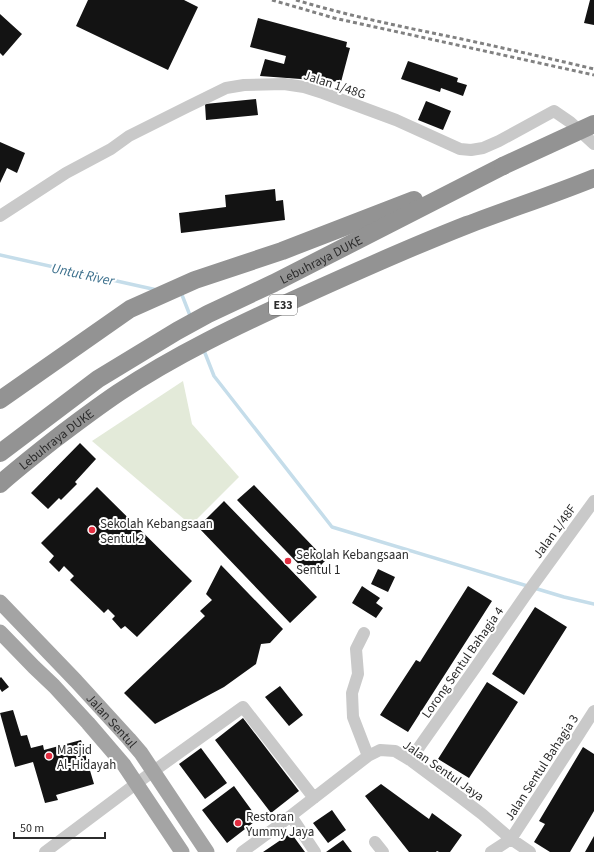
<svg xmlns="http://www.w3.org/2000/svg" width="594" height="852" viewBox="0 0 594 852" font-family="'Source Sans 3',sans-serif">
  <rect width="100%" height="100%" fill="#fff"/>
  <path fill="#e3ead9" d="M183,381L192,424L239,477L191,525L92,441Z"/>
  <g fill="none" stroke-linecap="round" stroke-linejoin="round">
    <path stroke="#c5ddea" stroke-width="3.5" d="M0,255L157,290
      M182,295L191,318
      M203,348L214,376L332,527L564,597L594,604"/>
  </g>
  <path fill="#131313" d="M88,0H184L198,7L168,70L76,26Z
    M590,0H594V25L584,23Z
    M0,14L22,34L3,56L0,53Z
    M258,18L347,42L346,47L350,48L341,82L260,76L265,59L284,64L286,56L250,47Z
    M408,61L458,78L457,82L467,85L463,96L441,88L440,92L401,79Z
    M256,99L258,115L206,120L205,104Z
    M426,101L451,111L443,130L418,120Z
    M0,142L25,153L17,173L7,168L0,183Z
    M275,189L276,201L283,200L285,220L181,233L179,213L226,207L225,195Z
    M80,443L96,459L75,482L77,484L61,500L59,498L48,509L31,493Z
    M254,485L326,560L310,576L237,500Z
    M97,487L192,581L137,637L125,626L121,629L112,619L115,616L108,609L104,613L70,580L74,576L64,566L59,572L49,562L54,556L41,543Z
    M224,501L317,597L290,623L198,527Z
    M221,565L283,629L270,643L261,644L256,664L224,687L155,724L124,693L205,616L200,611L212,600L206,594Z
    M378,569L395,577L388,592L371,584Z
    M362,586L380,598L376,603L383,608L376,618L352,603Z
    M468,586L492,601L408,732L380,715L416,660L420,662Z
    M535,607L567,627L524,695L492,674Z
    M1,677L9,687L2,692L0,689V678Z
    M487,682L518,702L469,778L438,759Z
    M280,686L303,715L289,726L265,697Z
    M13,710L21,736L27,735L31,748L43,745L44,750L81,740L94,784L56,795L58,800L45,803L33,762L15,767L0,713Z
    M243,718L299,791L271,813L215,740Z
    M583,747L594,754V811L570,852H550L534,842L545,824L539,821Z
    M201,748L227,783L205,799L179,764Z
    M381,784L429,819L432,813L462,835L450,852H439L437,851L436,852H409L365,796Z
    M234,786L258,819L227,843L202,810Z
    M332,810L346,830L328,843L313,823Z
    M291,833L305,852H263Z
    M594,836V852H585Z
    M343,840L352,852H326Z"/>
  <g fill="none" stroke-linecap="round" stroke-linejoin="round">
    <path stroke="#c9c9c9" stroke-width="12" d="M0,216L66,173L111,149L129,136L187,107L226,88L244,85L284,84L304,87L323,93L396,120L460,149L471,150L483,148L499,141L554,111L570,122L594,144
      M364,633L356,649L358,674L352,693L353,717L368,756
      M410,760L475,668L525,596L594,501
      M291,816L315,852
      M375,842L383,852
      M45,852L137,783L243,707L314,798
      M242,852L275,828L368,756L380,750L395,751L410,760L461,798L482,814L511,839L530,852
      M491,852L511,839L576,739L594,711"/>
    <g stroke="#a4a4a4" stroke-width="15">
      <path id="s1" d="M0,602L76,681L129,739L141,753L207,852"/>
      <path d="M0,632L34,667L54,686L88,723L124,765L182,852"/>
    </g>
    <g stroke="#939393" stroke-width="18">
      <path d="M0,400L130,309L195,280L282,251L414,200"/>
      <path id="s2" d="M0,453L98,379L177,331L208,314L274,283L503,166"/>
      <path id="s3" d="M0,484C18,468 36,454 55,439C76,423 96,408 118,393C175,355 238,325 300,297C355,272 411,247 467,225C509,209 552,195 594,178"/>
    </g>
    <path stroke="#818181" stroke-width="3" stroke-dasharray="4 3" stroke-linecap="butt" d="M272,0L334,18L594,75
      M296,0C349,16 403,27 457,38C503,48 548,58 594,69"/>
    <path stroke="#939393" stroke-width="18" d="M503,166L594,124"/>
  </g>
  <g fill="#e32e41" stroke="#fff" stroke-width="1.5">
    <circle cx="92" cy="530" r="4"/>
    <circle cx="288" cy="561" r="4"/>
    <circle cx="49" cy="756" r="4"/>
    <circle cx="238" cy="823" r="4"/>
  </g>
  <g text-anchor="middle" stroke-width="4" stroke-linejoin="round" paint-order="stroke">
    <rect fill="#fff" stroke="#6b6b6b" stroke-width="1" x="269" y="295" width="28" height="20" rx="3"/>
    <g font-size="12" font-weight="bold" fill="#2c2c2c">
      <text x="283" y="309">E33</text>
    </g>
    <g font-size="13" fill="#2c2c2c" stroke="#fff">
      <text transform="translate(335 84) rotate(18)" y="5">Jalan 1/48G</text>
      <text dy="5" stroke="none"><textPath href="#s2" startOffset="376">Lebuhraya DUKE</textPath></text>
      <text dy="5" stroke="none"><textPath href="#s3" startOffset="72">Lebuhraya DUKE</textPath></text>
      <text transform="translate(554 531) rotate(-54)" y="5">Jalan 1/48F</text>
      <text transform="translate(462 662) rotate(-55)" y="5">Lorong Sentul Bahagia 4</text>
      <text dy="5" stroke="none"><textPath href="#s1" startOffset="163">Jalan Sentul</textPath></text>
      <text transform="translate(541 767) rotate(-57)" y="5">Jalan Sentul Bahagia 3</text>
      <text transform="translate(444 770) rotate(35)" y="5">Jalan Sentul Jaya</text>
    </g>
    <g font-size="13" fill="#2c2c2c" stroke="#fff" text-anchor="start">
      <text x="100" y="528">Sekolah Kebangsaan<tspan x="100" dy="15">Sentul 2</tspan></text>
      <text x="296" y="559">Sekolah Kebangsaan<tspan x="296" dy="15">Sentul 1</tspan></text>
      <text x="57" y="754">Masjid<tspan x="57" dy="15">Al-Hidayah</tspan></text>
      <text x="246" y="821">Restoran<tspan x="246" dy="15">Yummy Jaya</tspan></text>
    </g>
    <g font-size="14" font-style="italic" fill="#3b6f8c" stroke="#fff">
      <text transform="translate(83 274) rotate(12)" y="5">Untut River</text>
    </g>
  </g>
  <path d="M14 832v6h91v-6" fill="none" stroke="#2c2c2c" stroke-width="2"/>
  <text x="20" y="832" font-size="12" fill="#2c2c2c" stroke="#ffffff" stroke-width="3" paint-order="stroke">50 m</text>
</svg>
